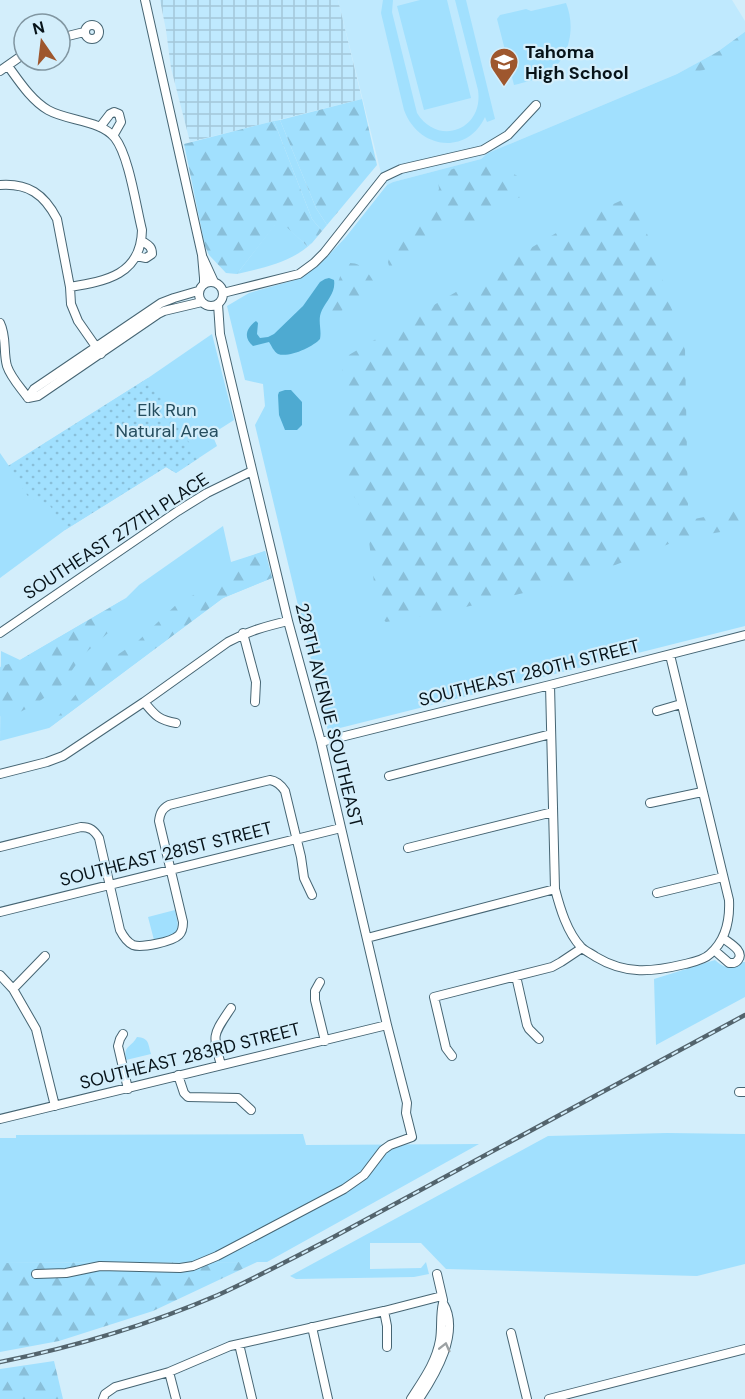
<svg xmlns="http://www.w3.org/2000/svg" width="745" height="1399" viewBox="0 0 745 1399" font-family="'DM Sans',sans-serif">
  <defs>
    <pattern id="industrial-grid" width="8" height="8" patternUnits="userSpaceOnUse" patternTransform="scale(1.5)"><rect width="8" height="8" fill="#bfe9fe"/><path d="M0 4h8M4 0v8" fill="none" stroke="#a3c7d9"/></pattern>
    <pattern id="forest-firs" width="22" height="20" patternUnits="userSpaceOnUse" patternTransform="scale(1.5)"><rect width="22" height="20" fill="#a1e0fe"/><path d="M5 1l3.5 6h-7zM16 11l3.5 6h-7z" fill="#89bfd9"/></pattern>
    <pattern id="garden-dots" width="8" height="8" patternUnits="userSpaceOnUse" patternTransform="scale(1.5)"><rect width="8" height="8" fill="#a1e0fe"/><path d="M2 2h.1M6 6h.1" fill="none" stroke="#89bfd9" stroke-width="1.8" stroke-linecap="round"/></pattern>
  </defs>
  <rect width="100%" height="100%" fill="#d3eefb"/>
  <path fill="#bfe9fe" d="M338,0H732L745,21V32L719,51L677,74L488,153L481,159L393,182L387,185L383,181Z"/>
  <path fill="url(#industrial-grid)" d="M160,0H338L362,99L190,142L171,68L166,30Z"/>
  <path fill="#a1e0fe" d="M383,0H393L392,12L417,113C438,147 484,130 478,90L455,0H466L495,119L487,122L485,117C467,156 418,149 404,110L381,13Z
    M420,0H447L471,98L424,110L397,6Z
    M566,3C576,27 570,60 546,74C536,80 526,82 514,85L497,19L500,15L526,9L531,11Z
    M745,32V626L328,731L255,425L265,406L263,384L245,380L227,306L249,293L295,280L318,266L345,238L387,185L393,182L481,159L488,153L677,74L719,51Z
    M280,120L316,208L327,225L322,231L312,219L274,121Z
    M279,219L307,246L312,243C290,263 266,267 237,274Z
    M212,334L234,420L212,434L217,446L176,473L166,467L65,530L0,578V453L9,466L148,378Z
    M223,526L231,562L265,551L272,578L223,598L49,728L0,741L1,651L20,660L126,598L139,585Z
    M175,910C181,936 178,934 154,940L148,917Z
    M715,960C725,969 732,970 743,962H745V997L656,1045L654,979Z
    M137,1037C149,1038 148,1043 151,1054L126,1060C123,1045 131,1048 137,1037Z
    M667,1133L745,1134V1264L697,1276L446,1269L421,1243H370V1269L421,1268L426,1262L429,1274L414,1277L296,1279L290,1276L548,1136Z
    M303,1134L306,1145L479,1144L267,1262L0,1263V1138H16V1135Z"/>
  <path fill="url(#forest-firs)" d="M745,32V42C728,49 713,74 693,71L692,67L719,51Z
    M362,99L377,165L327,225L316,208L280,120Z
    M274,121L312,219L322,231L312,243L307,246L279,220L237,274L226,273L209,255L205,246L184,144Z
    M476,161L486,162L490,168C505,169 527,175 527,193C519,200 509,199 500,204C485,211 474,227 457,229L452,223L444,225L440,233L398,273H393L389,266L388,262L396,237L433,205L439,189L438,180L440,176L447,171Z
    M629,197L649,238L685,350L688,506L694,519L745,509V528L684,538L577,580L441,613L386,622L378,616L367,524L357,500L348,490L342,359L580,219Z
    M350,263C364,263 370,276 377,287L365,292L355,302L340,312L335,320L328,323L324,321L341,274Z
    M265,551L272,578L223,598L49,728L95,670L138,641L178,603L205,589L231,563Z
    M123,600L108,633L82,656L61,686L34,705L12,716L6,718L0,716V667L20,660Z
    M257,1262L153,1311L59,1341L0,1352V1263Z
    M54,1361L63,1399H0V1369Z"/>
  <path fill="url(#garden-dots)" d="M148,378L199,458L176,473L166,467L65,530L49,504L29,498L8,466Z"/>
  <path fill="#4eaad1" d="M329,278L334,280C336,292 327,300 322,310C317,320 322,329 320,339C313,347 289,358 278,354C274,352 271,345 269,342L253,346C243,338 246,328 256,321L258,323L257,334L260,338L268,337L274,334L303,306L320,282L325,279Z
    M285,390H291L302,402V425L297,430H285L279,415L278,395L279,392Z"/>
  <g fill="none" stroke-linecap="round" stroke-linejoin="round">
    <g stroke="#466573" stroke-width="10">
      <path id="minor" d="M145,0L202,255L204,278V284
        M85 32a7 7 0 1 1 14 0a7 7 0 1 1-14 0Z
        M60,38L84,32
        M8,66C19,81 31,100 48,110C67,121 101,120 115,138C129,156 136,206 142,230C141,275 106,281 70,287
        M0,71L24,54
        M100,127L110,114L114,112L119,114L121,122L113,136
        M0,185C28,183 44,194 57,219L70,287L71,304L78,321L101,354
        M136,256L146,258L152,254C152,246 148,245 142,241
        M203,258L214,282
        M199 294a12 12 0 1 1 24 0a12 12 0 1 1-24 0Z
        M223,293L299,274L314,263L324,253L384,177L401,169L483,150L508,135L536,105
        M0,323C7,337 3,352 7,366C11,378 21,388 28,398
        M28,398L34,389L161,303L174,298L198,291
        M28,398L38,396L158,314L164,311L202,302
        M0,633L178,511L207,493L252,471
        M243,633L256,682L255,702
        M550,685L555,889C560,908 567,932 581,947C585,951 592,954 596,957C626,975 652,972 685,964C693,962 704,960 710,954C726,940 730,920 729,900L670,655
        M144,702C155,715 158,720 176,723
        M657,711L681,704
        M321,742L550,685L745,635
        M0,774L47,762L63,756L144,702L228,642C248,631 267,626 288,621
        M389,776L551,734
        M650,803L702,792
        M0,847L81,827C90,827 94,830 99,838L120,930C123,936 127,942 133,945C141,948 172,942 179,935C182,932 183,927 183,922L159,821C160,813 162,809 169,805L270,780C277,781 281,785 285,791L301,857L304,878L312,895
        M408,848L553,812
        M657,893L723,877
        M0,912L341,828
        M367,938L555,889
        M714,950L729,963C733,963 735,964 738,960C745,951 729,943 723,938
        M0,975L13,989L36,1029L55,1106
        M516,976L527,1025L529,1029L539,1039
        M320,982L315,991V1000L325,1041
        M13,989L45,956
        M123,1034L120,1039L118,1046L128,1089
        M452,1056L446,1048L434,997L552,967L561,962L582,948
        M221,1065C212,1033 213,1035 231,1008
        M178,1075L184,1093L188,1097L238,1098L251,1110
        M739,1092H745
        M0,1119L387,1025
        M36,1274L66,1273L100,1266L180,1268L193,1266L217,1256L344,1189L364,1175L383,1150L390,1145L412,1137L406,1113L407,1103L387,1025L321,742L288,621L229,373L220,334L218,304
        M437,1274L443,1300
        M384,1311L387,1326V1347
        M312,1327L328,1399
        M511,1333L527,1399
        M239,1344L252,1399
        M169,1372L176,1399
        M103,1399L105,1394L115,1387L169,1372L230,1346L384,1311L442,1296
        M411,1399C423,1380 436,1363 440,1340C442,1328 440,1315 443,1303C461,1332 435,1375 419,1399
        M549,1399L745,1349"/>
    </g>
    <use href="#minor" stroke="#fff" stroke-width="8"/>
    <g stroke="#53646d" stroke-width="4.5">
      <path id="rail" d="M0,1362C74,1347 148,1325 218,1295C255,1278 291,1259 328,1240L745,1015"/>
    </g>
    <use href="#rail" stroke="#d3eefb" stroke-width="2" stroke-dasharray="7" stroke-linecap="butt"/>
  </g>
  <defs><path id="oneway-chevron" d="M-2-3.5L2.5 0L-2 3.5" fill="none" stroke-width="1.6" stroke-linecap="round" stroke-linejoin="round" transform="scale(1.5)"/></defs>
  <use stroke="#9ca1a3" href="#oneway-chevron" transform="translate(445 1347) rotate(-76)"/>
  <defs>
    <g id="school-pin" transform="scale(1.5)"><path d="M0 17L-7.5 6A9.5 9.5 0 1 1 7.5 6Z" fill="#9e572e" stroke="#d3eefb"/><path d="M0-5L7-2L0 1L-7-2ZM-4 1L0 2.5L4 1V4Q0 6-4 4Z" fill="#fff"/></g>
  </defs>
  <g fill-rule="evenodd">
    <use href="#school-pin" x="504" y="62"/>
  </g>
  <g text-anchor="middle" stroke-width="4.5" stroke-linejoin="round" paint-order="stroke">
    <g font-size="18" font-weight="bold" fill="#071319" stroke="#d3eefb" text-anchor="start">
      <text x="525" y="58">Tahoma<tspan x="525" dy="21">High School</tspan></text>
    </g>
    <g font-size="18" fill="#254d5e" stroke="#d3eefb">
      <text x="167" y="416">Elk Run<tspan x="167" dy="21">Natural Area</tspan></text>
    </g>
    <g font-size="18" fill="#071319" stroke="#d3eefb">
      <text transform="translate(116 536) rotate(-33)" y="6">SOUTHEAST 277TH PLACE</text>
      <text transform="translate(529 673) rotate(-14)" y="6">SOUTHEAST 280TH STREET</text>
      <text transform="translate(329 715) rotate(76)" y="6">228TH AVENUE SOUTHEAST</text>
      <text transform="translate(166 854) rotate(-14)" y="6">SOUTHEAST 281ST STREET</text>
      <text transform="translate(190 1056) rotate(-14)" y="6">SOUTHEAST 283RD STREET</text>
    </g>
  </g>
  <g transform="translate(42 42) rotate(346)"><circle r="28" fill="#d3eefb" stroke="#8196a1" stroke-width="1.5"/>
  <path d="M0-4.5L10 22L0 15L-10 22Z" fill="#9e572e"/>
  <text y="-9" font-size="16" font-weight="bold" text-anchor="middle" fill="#071319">N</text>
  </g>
</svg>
